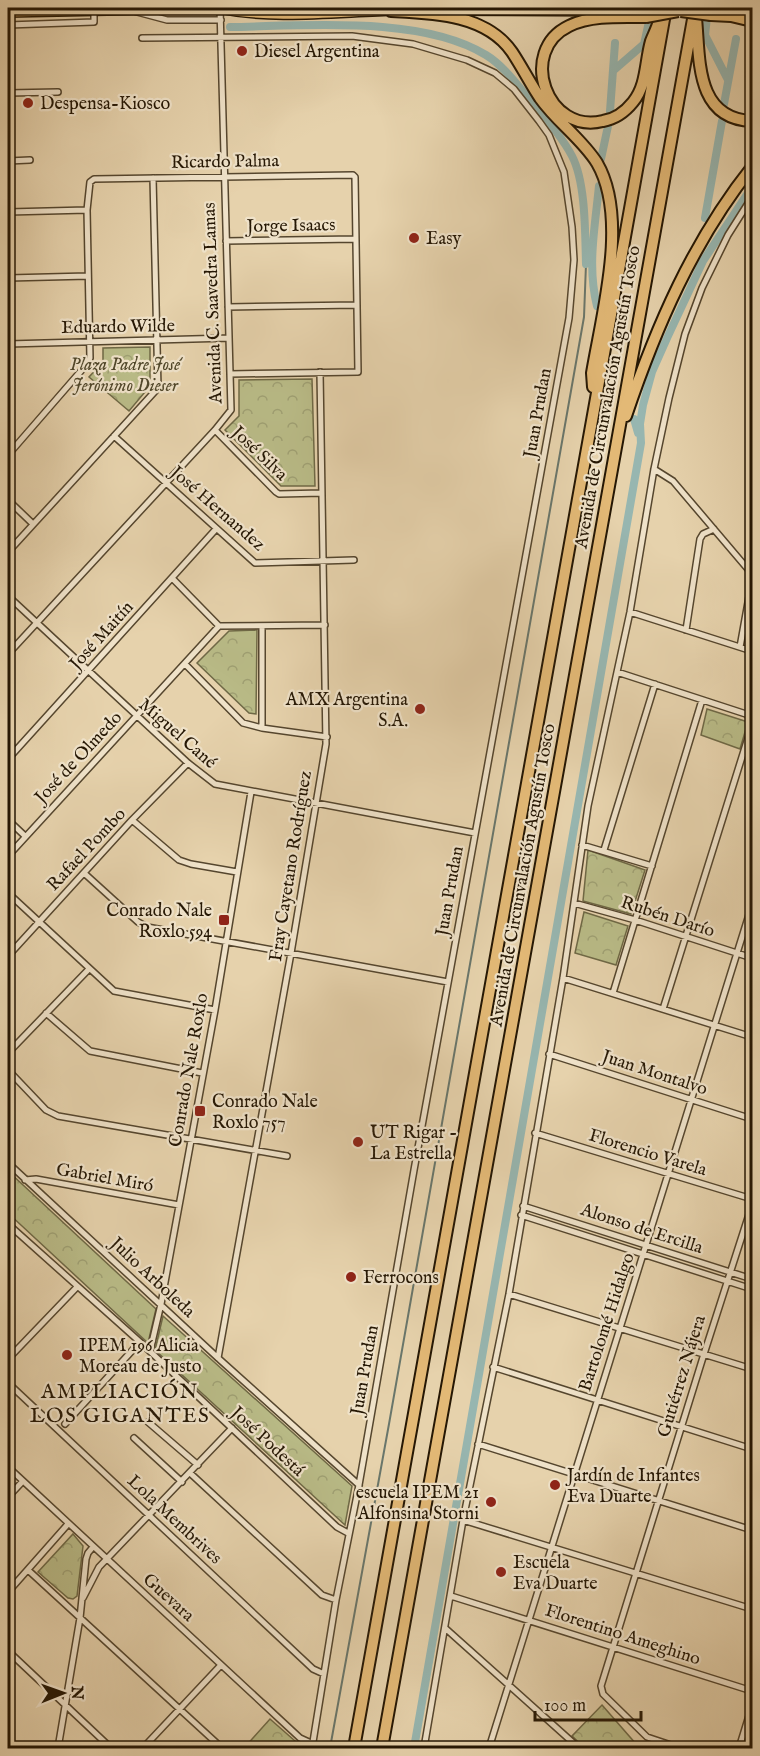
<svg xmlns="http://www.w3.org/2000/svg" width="760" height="1756" viewBox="0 0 760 1756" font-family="'IM FELL English',serif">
  <defs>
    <pattern id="forest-crowns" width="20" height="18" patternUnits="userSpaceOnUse" patternTransform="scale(1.5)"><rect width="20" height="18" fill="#b9bb87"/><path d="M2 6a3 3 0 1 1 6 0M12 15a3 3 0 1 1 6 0" fill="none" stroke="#9fa073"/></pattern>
  </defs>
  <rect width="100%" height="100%" fill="#e6d2ac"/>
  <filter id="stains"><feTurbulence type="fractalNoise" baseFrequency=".00333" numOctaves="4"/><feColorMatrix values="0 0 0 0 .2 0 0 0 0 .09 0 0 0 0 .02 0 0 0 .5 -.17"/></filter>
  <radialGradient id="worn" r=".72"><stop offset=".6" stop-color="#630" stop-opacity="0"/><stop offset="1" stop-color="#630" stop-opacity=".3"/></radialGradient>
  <path fill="url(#forest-crowns)" stroke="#6f6946" stroke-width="1.5" d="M150,347V386L129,411L89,377L103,362V348Z
    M312,379L315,486H281L225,430L239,416V380Z
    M257,630L256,714L249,713L197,663L229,631Z
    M707,709L748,722L740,749L701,735Z
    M588,850L645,870L631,914L583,901Z
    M584,912L628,926L616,965L575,953Z
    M8,1171L156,1309L148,1343L8,1213Z
    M163,1316L352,1486L345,1525L155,1350Z
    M73,1534L83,1546L77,1596L73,1599L68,1598L38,1572Z
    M602,1705L637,1745L646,1748H585L572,1736Z
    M270,1719L303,1748H244Z"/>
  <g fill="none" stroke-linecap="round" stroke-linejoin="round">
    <path stroke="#69766b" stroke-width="2" d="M330,1748L389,1424L584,317L586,264"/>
    <path stroke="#97b6b0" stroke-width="8" d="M708,8L705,35L728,80
      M230,27C305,26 421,15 486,55C504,66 518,86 531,101C545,117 562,137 572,156C586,183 585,234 586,264
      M614,70L644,44L652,8
      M724,104L736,39
      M610,111L615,43
      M601,159L608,126
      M705,218L722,121
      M597,306C587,266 595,227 599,186
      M634,419L638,433
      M414,1748L641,443L640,424L643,405L652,372L668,336L703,261L752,187"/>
    <g stroke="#55462e" stroke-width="8">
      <path id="street" d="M137,12L167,20H221
        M8,25L94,22V10
        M142,38L352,36L413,44L467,60L495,73L514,89L539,121L549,135L564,172L572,227L574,260L569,318L414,1170L359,1485L336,1600L312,1748
        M8,93L58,92
        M8,161L30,160
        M8,212L87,210
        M226,241L356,239
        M8,278L88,276
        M228,307L357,305
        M8,344L229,338
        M215,430L276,492L279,494L322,493
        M114,436L255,563L354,560
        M8,455L87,364L90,358L87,210L90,182L94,179L353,175L355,177L358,372L230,374
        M654,469L673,481L752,574
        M8,500L33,524
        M8,552L158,388L153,178
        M172,578L219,626L325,625
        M8,596L188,763L215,784L475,833
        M630,612L752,651
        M262,626V728
        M686,630L700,539L703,534L714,529
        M740,647L752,580
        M8,654L215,430L231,410L220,8
        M185,664L243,723L262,728L327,737
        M617,672L752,716
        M8,759L216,529
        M8,820L25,836
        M132,820L179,860L191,864L237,872
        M582,845L652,866
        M604,850L655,684
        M8,856L219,626
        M84,873L138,922L147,927L448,982
        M8,893L114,991L215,1010
        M574,903L635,920L752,958
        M8,956L132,820L188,763
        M563,978L752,1037
        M613,993L702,700
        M663,1009L752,725
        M46,1013L90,1051L202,1073
        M8,1053L89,969
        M549,1054L752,1119
        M8,1070L46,1110L58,1116L287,1156
        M535,1133L752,1199
        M8,1163L218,1358L359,1485
        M25,1180L36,1179L179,1205
        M523,1206L752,1279
        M521,1215L752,1289
        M8,1224L140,1342L337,1527L348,1533
        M509,1294L752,1369
        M150,1351L161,1304L215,1010L251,792
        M218,1358L291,953L326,744L320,372
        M8,1359L77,1287
        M493,1367L752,1449
        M8,1383L313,1669L324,1674
        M148,1422L198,1465
        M65,1424L140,1342
        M134,1438L182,1482
        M478,1444L752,1530
        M8,1467L300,1738L313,1744
        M190,1473L322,1595L336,1600
        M8,1497L23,1481
        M463,1520L752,1609
        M28,1570L222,1748
        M8,1592L68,1524
        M451,1596L752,1691
        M83,1598L99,1567L232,1428
        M445,1628L579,1748
        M8,1651L111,1748
        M8,1744L12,1748
        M46,1748L58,1744
        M58,1748L80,1618L86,1559L88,1553L93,1547
        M143,1748L221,1665
        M424,1748L463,1520L509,1294L563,978L588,806L630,612L654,469L669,398L685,334L702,288L728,235L752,197
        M489,1748L752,905
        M680,1748L647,1737L603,1694L601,1686L704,1354L752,1205
        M739,1748L752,1706"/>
    </g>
    <g stroke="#251704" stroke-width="12">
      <path id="primary" d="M220,8C273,20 342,11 397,10
        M432,10L646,11
        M714,11L752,10
        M8,12L206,8"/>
    </g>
    <g stroke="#251704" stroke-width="14">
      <path id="highway" d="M391,11C432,13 486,14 512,52C522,67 530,83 540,98C557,122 582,139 597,163C629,218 602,313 592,373L593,387
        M711,15L731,16L752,21
        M646,17C621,17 591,15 569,26C517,51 547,135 603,121C615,119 625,112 633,102C647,85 645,62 651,41C653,36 656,30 658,24
        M696,18C700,59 695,119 752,121
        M626,416C656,327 693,241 752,167
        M354,1748L666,8
        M382,1748L695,8"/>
    </g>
    <use href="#street" stroke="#efe2c9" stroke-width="5"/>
    <use href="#primary" stroke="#e3b976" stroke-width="9"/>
    <use href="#highway" stroke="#e3b976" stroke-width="10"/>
    <g stroke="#251704" stroke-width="14" stroke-linecap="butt">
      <path id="highway-bridge" d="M681,11L711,15
        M646,17L678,11"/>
    </g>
    <use href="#highway-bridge" stroke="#e3b976" stroke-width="10"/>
  </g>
  <g fill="#8f2418" stroke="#efe2c9" stroke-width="2">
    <circle cx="242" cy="51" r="6"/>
    <circle cx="28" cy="103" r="6"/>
    <circle cx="414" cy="238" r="6"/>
    <circle cx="420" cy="709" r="6"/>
    <rect x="218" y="914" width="12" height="12" rx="3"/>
    <rect x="194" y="1105" width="12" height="12" rx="3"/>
    <circle cx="358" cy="1142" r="6"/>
    <circle cx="351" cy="1277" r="6"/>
    <circle cx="67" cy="1355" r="6"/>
    <circle cx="555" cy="1485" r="6"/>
    <circle cx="491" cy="1502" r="6"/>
    <circle cx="501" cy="1572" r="6"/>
  </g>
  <g text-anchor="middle" stroke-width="4.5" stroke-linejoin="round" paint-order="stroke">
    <g font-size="18" fill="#251704" stroke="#efe2c9" text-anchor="start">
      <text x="254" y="57">Diesel Argentina</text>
      <text x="40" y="109">Despensa-Kiosco</text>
      <text x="426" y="244">Easy</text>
      <text x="408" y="705" text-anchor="end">AMX Argentina<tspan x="408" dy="21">S.A.</tspan></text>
      <text x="212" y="916" text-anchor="end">Conrado Nale<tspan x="212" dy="21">Roxlo 594</tspan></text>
      <text x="212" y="1107">Conrado Nale<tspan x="212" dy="21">Roxlo 757</tspan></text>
      <text x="370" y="1138">UT Rigar -<tspan x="370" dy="21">La Estrella</tspan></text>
      <text x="363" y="1283">Ferrocons</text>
      <text x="79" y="1351">IPEM 196 Alicia<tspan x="79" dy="21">Moreau de Justo</tspan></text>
      <text x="567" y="1481">Jardín de Infantes<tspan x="567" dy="21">Eva Duarte</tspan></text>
      <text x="479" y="1498" text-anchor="end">escuela IPEM 21<tspan x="479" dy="21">Alfonsina Storni</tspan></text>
      <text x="513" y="1568">Escuela<tspan x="513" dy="21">Eva Duarte</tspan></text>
    </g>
    <g font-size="18" fill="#251704" stroke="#efe2c9">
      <text transform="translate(225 161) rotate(-1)" y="6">Ricardo Palma</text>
      <text transform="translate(291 225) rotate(-1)" y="6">Jorge Isaacs</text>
      <text transform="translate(212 303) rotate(-92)" y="6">Avenida C. Saavedra Lamas</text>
      <text transform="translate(118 326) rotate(-1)" y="6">Eduardo Wilde</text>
      <text transform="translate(607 397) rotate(-80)" y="6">Avenida de Circunvalación Agustín Tosco</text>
      <text transform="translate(537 413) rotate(-80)" y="6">Juan Prudan</text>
      <text transform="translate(260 453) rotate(44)" y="6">José Silva</text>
      <text transform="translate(218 508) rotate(41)" y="6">José Hernandez</text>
      <text transform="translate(101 635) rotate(-48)" y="6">José Maitín</text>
      <text transform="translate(178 733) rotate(41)" y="6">Miguel Cané</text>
      <text transform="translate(78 757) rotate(-47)" y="6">José de Olmedo</text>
      <text transform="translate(86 849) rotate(-47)" y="6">Rafael Pombo</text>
      <text transform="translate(290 866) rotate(-81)" y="6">Fray Cayetano Rodríguez</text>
      <text transform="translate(522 875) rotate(-80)" y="6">Avenida de Circunvalación Agustín Tosco</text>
      <text transform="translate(449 891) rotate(-80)" y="6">Juan Prudan</text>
      <text transform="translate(668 916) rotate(18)" y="6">Rubén Darío</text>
      <text transform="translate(188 1070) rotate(-80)" y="6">Conrado Nale Roxlo</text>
      <text transform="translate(655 1072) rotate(18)" y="6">Juan Montalvo</text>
      <text transform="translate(648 1152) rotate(17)" y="6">Florencio Varela</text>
      <text transform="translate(105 1177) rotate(10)" y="6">Gabriel Miró</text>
      <text transform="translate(642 1228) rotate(18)" y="6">Alonso de Ercilla</text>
      <text transform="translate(153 1277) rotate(43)" y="6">Julio Arboleda</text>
      <text transform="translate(606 1322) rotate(-72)" y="6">Bartolomé Hidalgo</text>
      <text transform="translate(364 1370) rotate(-80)" y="6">Juan Prudan</text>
      <text transform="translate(681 1376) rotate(-73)" y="6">Gutiérrez Nájera</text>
      <text transform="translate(268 1441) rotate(43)" y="6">José Podestá</text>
      <text transform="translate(175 1519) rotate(43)" y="6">Lola Membrives</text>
      <text transform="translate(169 1597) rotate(42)" y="6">Guevara</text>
      <text transform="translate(623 1634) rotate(18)" y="6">Florentino Ameghino</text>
    </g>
    <g font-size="18" font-style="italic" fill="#51482b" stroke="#efe2c9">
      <text x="125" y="370">Plaza Padre José<tspan x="125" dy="21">Jerónimo Dieser</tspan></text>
    </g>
    <g font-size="21" letter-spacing="1.5" fill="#251704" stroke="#efe2c9">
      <text x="120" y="1398">AMPLIACIÓN<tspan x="120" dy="24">LOS GIGANTES</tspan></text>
    </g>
  </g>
  <rect width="760" height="1756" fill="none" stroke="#e6d2ac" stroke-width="30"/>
  <rect x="9" y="9" width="742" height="1738" fill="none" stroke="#251704" stroke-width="3"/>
  <rect x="15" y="15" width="730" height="1726" fill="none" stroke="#251704" stroke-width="1.5"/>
  <g transform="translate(63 1693) rotate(89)" stroke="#efe2c9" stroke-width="4.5" paint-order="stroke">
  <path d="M0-4.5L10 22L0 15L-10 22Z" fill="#251704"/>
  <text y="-9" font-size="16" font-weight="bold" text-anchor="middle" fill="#251704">N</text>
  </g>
  <path d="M535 1711v9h106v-9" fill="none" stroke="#251704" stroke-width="3"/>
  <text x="544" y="1711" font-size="18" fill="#251704" stroke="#efe2c9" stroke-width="4.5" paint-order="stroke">100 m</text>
  <rect width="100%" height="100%" filter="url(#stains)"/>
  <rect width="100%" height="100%" fill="url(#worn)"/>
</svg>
